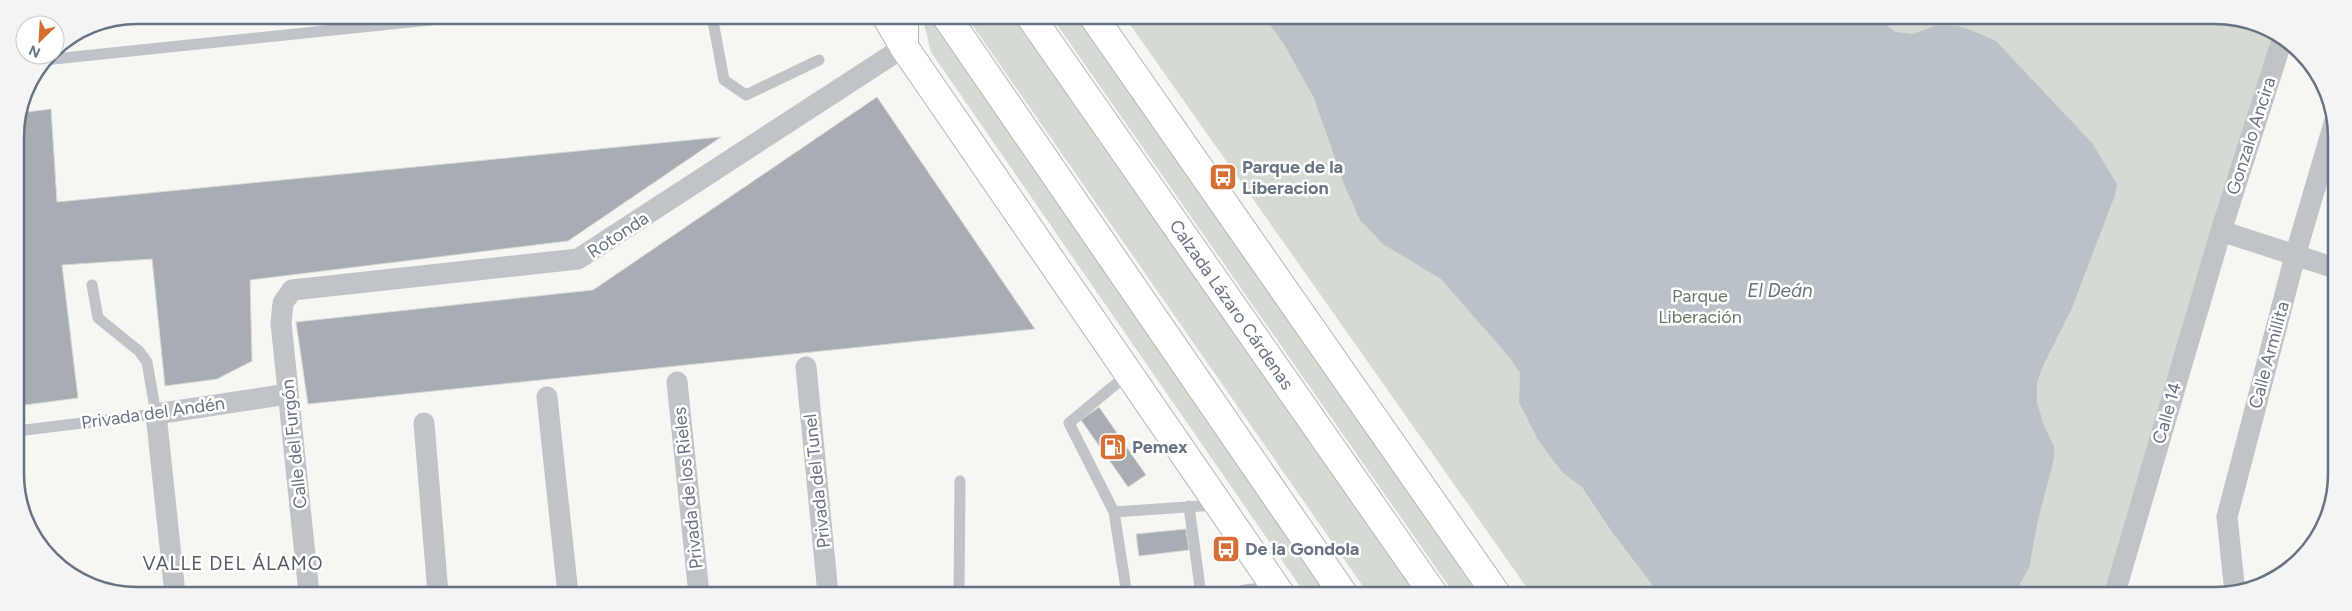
<svg xmlns="http://www.w3.org/2000/svg" width="2352" height="611" viewBox="0 0 2352 611" font-family="Figtree,sans-serif">
  <rect width="100%" height="100%" fill="#f6f6f3"/>
  <path fill="#d5dbd3" d="M922,16H935L1336,595H1306L931,52Z
    M966,16H1017L1420,595H1369Z
    M1051,16H1076L1482,595H1455Z
    M1124,16L2240,17L2276,37L2110,596L1532,595Z"/>
  <path fill="#bac2c7" d="M1264,16L1877,17L1895,32L1913,34L1935,26H1957L1971,30L1996,41L2092,143L2117,184L2115,195L2072,308L2043,366L2037,383V402L2044,426L2054,446V459L2038,520L2029,568L2013,596L1660,595L1610,529L1582,487L1562,472L1538,440L1519,402L1520,373L1510,358L1441,279L1383,244L1360,220L1344,184L1314,98L1285,46Z"/>
  <path fill="#a7adb3" stroke="#d7d8d6" d="M877,97L1035,329L308,404L296,322L593,290Z
    M51,109L57,202L721,137L568,241L250,280L252,361L217,379L165,386L152,259L62,265L78,398L17,406L15,129L19,113Z
    M1099,407L1146,475L1128,487L1081,420Z
    M1186,529L1189,550L1139,556L1136,534Z"/>
  <g fill="none" stroke-linecap="round" stroke-linejoin="round">
    <g stroke="#b2b6bb" stroke-width="30">
      <path id="secondary" d="M886,16L904,47L1281,595
        M1093,16L1497,595"/>
    </g>
    <g stroke="#b5b7bb" stroke-width="30">
      <g id="highway">
        <path d="M904,16V47"/>
        <path d="M946,16L1344,595"/>
        <path id="s1" d="M1030,16L1434,595"/>
      </g>
    </g>
    <path stroke="#c0c3c7" stroke-width="11" d="M712,16L724,80L746,95L819,60
      M44,60L478,15
      M17,431L156,414L147,362L139,351L98,318L92,285
      M1189,506L1201,595
      M1114,512L1069,423L1128,374
      M959,594L960,481
      M1127,595L1114,512L1216,505"/>
    <path stroke="#c0c3c7" stroke-width="21" d="M2221,231L2335,268
      M806,367L828,594
      M677,382L699,594
      M547,397L568,594
      M424,423L438,594
      M2235,593L2227,517L2295,256L2335,120
      M175,594L156,414L288,394
      M309,594L281,323L283,303L292,290L578,259L904,47
      M1245,595L1279,591
      M2114,596L2221,231L2282,40"/>
    <use href="#secondary" stroke="#fff" stroke-width="28"/>
    <use href="#highway" stroke="#fff" stroke-width="28"/>
  </g>
  <defs>
    <g id="bus-square" transform="scale(1.4375)"><rect x="-9" y="-9" width="18" height="18" rx="4" fill="#d56f34" stroke="#fff"/><path d="M-5-6H5V4H4V6H2V4H-2V6H-4V4H-5ZM-3.5-4V0h7V-4ZM-3.5 1.2v1.5H-2V1.2ZM2 1.2v1.5H3.5V1.2Z" fill="#fff"/></g>
    <g id="fuel-square" transform="scale(1.4375)"><rect x="-9" y="-9" width="18" height="18" rx="4" fill="#d56f34" stroke="#fff"/><path d="M-5.5-6h7V0h2V4h1.3V-2.5L3-4.5l.8-.8L6-3V5H2.5V1h-1V6h-7ZM-4.2-4.7v3.2H.2V-4.7Z" fill="#fff"/></g>
  </defs>
  <g fill-rule="evenodd">
    <use href="#bus-square" x="1223" y="177"/>
    <use href="#fuel-square" x="1113" y="447"/>
    <use href="#bus-square" x="1226" y="549"/>
  </g>
  <g text-anchor="middle" stroke-width="5" stroke-linejoin="round" paint-order="stroke">
    <g font-size="18" fill="#677282" stroke="#fff">
      <text transform="translate(2251 136) rotate(-72)" y="6">Gonzalo Ancira</text>
      <text transform="translate(618 235) rotate(-33)" y="6">Rotonda</text>
      <text dy="6" stroke="none"><textPath href="#s1" startOffset="352">Calzada Lázaro Cárdenas</textPath></text>
      <text transform="translate(2269 355) rotate(-75)" y="6">Calle Armillita</text>
      <text transform="translate(153 413) rotate(-8)" y="6">Privada del Andén</text>
      <text transform="translate(2167 413) rotate(-74)" y="6">Calle 14</text>
      <text transform="translate(294 444) rotate(-96)" y="6">Calle del Furgón</text>
      <text transform="translate(817 481) rotate(-96)" y="6">Privada del Tunel</text>
      <text transform="translate(688 488) rotate(-96)" y="6">Privada de los Rieles</text>
    </g>
    <g font-size="18" font-weight="bold" fill="#677282" stroke="#fff" text-anchor="start">
      <text x="1242" y="173">Parque de la<tspan x="1242" dy="21">Liberacion</tspan></text>
      <text x="1132" y="453">Pemex</text>
      <text x="1245" y="555">De la Gondola</text>
    </g>
    <g font-size="18" fill="#677966" stroke="#fff">
      <text x="1700" y="302">Parque<tspan x="1700" dy="21">Liberación</tspan></text>
    </g>
    <g font-size="19" font-style="italic" fill="#63737e" stroke="#fff">
      <text x="1780" y="297">El Deán</text>
    </g>
    <g font-size="19" letter-spacing="1" fill="#555d67" stroke="#fff">
      <text x="233" y="570">VALLE DEL ÁLAMO</text>
    </g>
  </g>
  <path d="M0 0H2352V611H0ZM137 24H2215A113 113 0 0 1 2328 137V474A113 113 0 0 1 2215 587H137A113 113 0 0 1 24 474V137A113 113 0 0 1 137 24Z" fill="#f3f4f5" fill-rule="evenodd"/>
  <path fill="none" stroke="#677282" stroke-width="2.5" d="M137 24H2215A113 113 0 0 1 2328 137V474A113 113 0 0 1 2215 587H137A113 113 0 0 1 24 474V137A113 113 0 0 1 137 24Z"/>
  <g transform="translate(40 40) rotate(205)"><circle r="24" fill="#ffffff" stroke="#c2c7cd"/>
  <path d="M0-4L9 19L0 12L-9 19Z" fill="#d56f34"/>
  <text y="-8" font-size="14" font-weight="bold" text-anchor="middle" fill="#677282">N</text>
  </g>
</svg>
